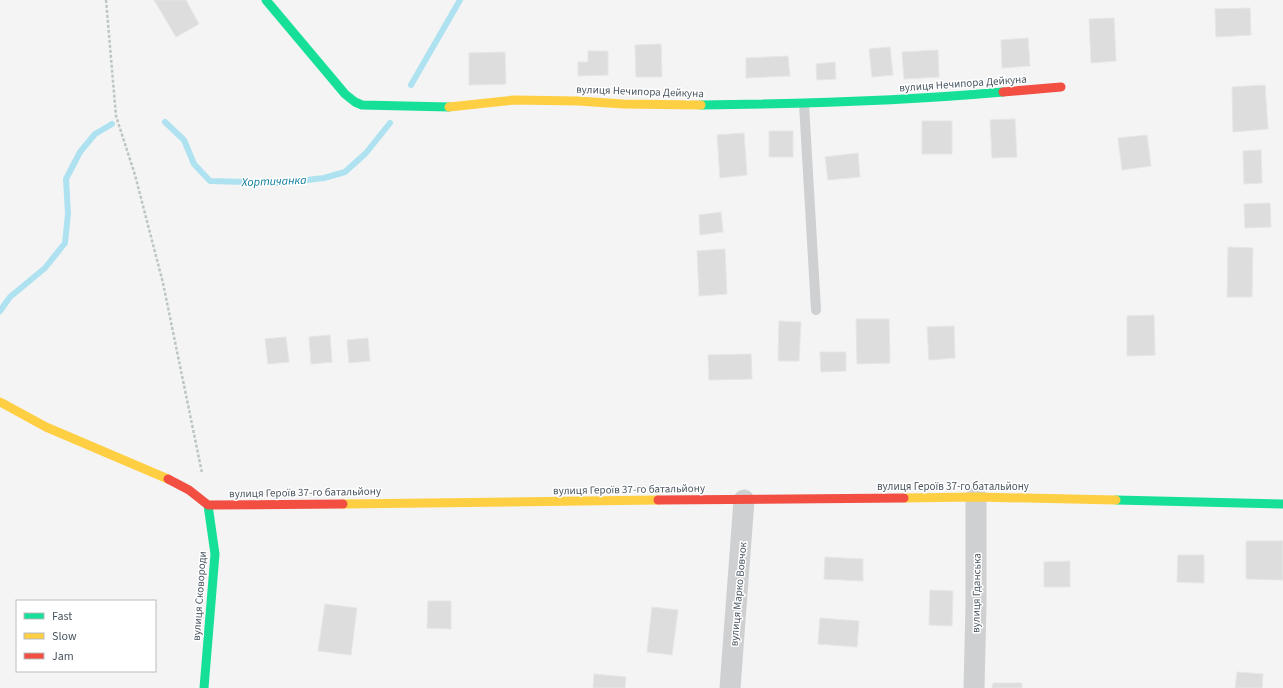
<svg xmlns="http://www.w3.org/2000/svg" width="1283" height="688" viewBox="0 0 1283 688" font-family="'Source Sans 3',sans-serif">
  <rect width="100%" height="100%" fill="#f4f4f4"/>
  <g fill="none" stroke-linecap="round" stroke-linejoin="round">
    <path stroke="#aee2f0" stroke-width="6" d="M411,85L460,0
      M165,122L184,140L194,164L210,181L281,183L324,178L345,172L366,153L390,123
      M0,311L10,297L45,268L65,243L68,214L66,179L80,152L95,134L112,124"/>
  </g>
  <path fill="#ddddde" stroke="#e5e6e7" d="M154,0H186L199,24L176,37Z
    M1250,8L1251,35L1216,37L1215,9Z
    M1114,18L1116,61L1091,63L1089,19Z
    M1028,38L1030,66L1002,68L1001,40Z
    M661,44L662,77H636L635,45Z
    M890,47L893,75L872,77L869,49Z
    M938,50L939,77L904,79L902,52Z
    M588,51H608V75L578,76V62H588Z
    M505,52L506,84L469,85V53Z
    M788,56L790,76L746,78V58Z
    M835,62L836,79L817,80L816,64Z
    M1265,85L1268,129L1233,132L1232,87Z
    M1015,119L1017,157L992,158L990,120Z
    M922,121H952V154H922Z
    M769,131H793V157H769Z
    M744,133L747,175L720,178L717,135Z
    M1147,135L1151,166L1122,170L1118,138Z
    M1261,150L1262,183L1244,184L1243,151Z
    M858,153L860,177L828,180L825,157Z
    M1270,203L1271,227L1245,228L1244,204Z
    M721,212L723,232L700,235L699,215Z
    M1228,247L1253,248L1252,297H1227Z
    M725,249L727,294L699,296L697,251Z
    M1154,315L1155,355L1127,356V316Z
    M856,319H889L890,363L857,364Z
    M779,321L801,322L799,361H778Z
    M954,326L955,358L929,360L927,327Z
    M330,335L332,362L311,364L309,337Z
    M286,337L289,362L268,364L265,339Z
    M368,338L370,361L349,363L347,340Z
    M820,352H846V371L821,372Z
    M751,354L752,379L709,380L708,355Z
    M1246,541H1283V580L1246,579Z
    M1178,555H1204V583L1177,582Z
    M825,557L863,559V581L824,579Z
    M1070,561V587H1044V562Z
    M930,590L953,591L952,626L929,625Z
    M428,601H451V629L427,628Z
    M325,604L357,608L351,655L318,651Z
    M652,607L678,610L672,655L647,652Z
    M820,618L859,621L857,647L818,644Z
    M1237,672L1263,674L1262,688H1235Z
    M594,674L626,677L625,688H593Z
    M993,683H1022V688H992Z"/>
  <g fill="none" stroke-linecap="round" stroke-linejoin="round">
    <path stroke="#bcc7c4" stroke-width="2.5" stroke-dasharray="3 2" stroke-linecap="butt" d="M106,0L116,116L135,175L163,283L202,473"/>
    <path stroke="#ced0d2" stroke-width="10" d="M804,104L816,310"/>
    <path stroke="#ced0d2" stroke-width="21" d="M730,688L744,500
      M974,688L976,605V497"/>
    <path stroke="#16e098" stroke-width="9" d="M266,0L345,94L355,102L362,105L449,107
      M701,105C802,104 902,101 1003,92
      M1116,500L1283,504
      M204,688L215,554L208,505"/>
    <path stroke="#ffcf43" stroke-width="9" d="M449,107L514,100L578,101L623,104L701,105
      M0,402L46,427L168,479
      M904,498L976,497L1116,500
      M343,504L658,500"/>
    <path stroke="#f24e42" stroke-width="9" d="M1003,92L1061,87
      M168,479L189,490L208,505L343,504
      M658,500L904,498"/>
  </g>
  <g text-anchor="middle" stroke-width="3" stroke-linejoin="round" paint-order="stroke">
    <g font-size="11" fill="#4a5661" stroke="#fff">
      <text transform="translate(963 83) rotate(-4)" y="4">вулиця Нечипора Дейкуна</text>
      <text transform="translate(640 91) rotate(2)" y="4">вулиця Нечипора Дейкуна</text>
      <text x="953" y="490">вулиця Героїв 37-го батальйону</text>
      <text transform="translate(629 489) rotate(-1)" y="4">вулиця Героїв 37-го батальйону</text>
      <text transform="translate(305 492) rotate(-1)" y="4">вулиця Героїв 37-го батальйону</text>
      <text transform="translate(976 593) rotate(-89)" y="4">вулиця Гданська</text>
      <text transform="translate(738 594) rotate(-85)" y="4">вулиця Марко Вовчок</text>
      <text transform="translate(199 596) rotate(-86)" y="4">вулиця Сковороди</text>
    </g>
    <g font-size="12" font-style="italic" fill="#0c7c9b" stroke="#fff">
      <text transform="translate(274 181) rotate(-2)" y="4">Хортичанка</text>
    </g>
  </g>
  <rect x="16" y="600" width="140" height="72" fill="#ffffff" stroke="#b7bbc0"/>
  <rect x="24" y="613" width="20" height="6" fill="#16e098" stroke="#b7bbc0"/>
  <text x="52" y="620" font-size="12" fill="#4a5661">Fast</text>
  <rect x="24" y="633" width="20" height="6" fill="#ffcf43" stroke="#b7bbc0"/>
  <text x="52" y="640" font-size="12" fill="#4a5661">Slow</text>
  <rect x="24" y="653" width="20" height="6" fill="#f24e42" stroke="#b7bbc0"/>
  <text x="52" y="660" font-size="12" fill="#4a5661">Jam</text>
</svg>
